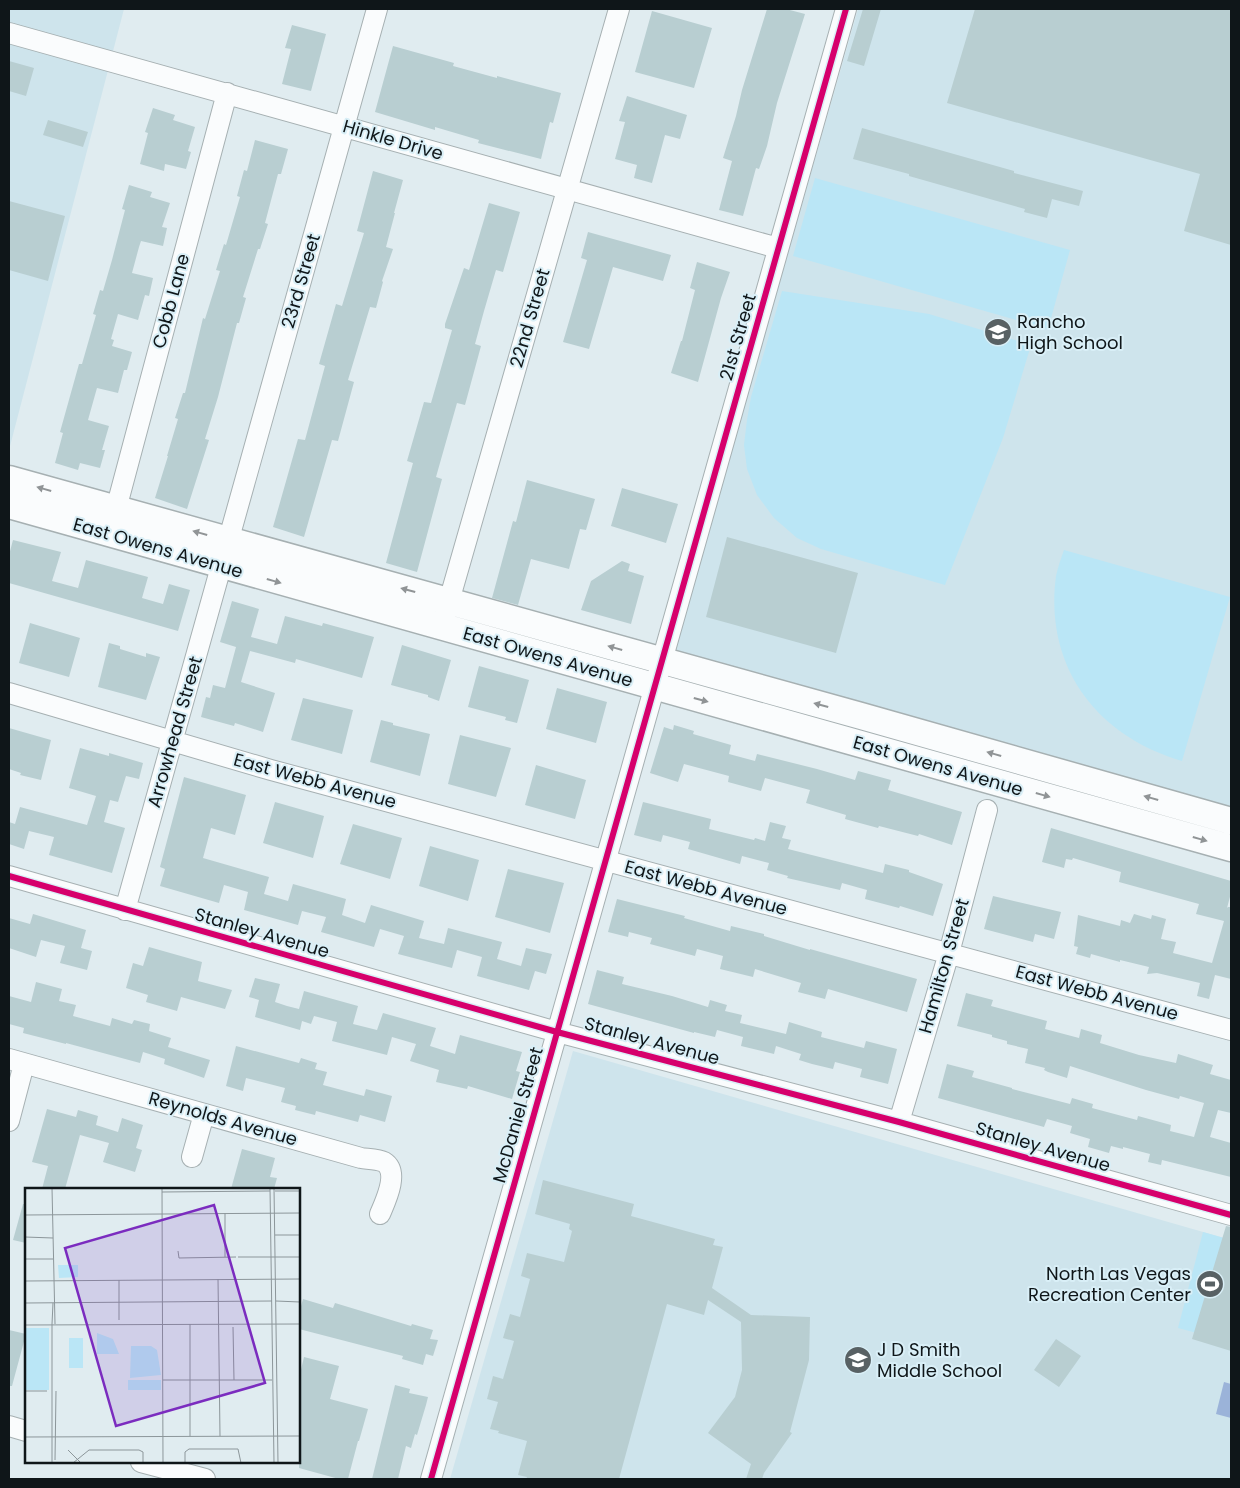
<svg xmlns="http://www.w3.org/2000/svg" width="1240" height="1488" viewBox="0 0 1240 1488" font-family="Poppins,sans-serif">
  <rect width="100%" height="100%" fill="#e0ecf0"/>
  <path fill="#cee4ec" d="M9,9H124L9,450Z
    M858,9H1231V816L673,655Z
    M573,1051L1231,1240V1479H450Z"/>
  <path fill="#bae6f6" d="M815,178L1070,250L1048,329L793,256Z
    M782,291L929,314L1031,345L1003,438L945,585L821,549L797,538L774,518L757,495L747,469L744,445L747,420L751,397Z
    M1064,550L1230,597L1182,761C1096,736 1044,666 1056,576C1058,567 1061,558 1064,550Z
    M1203,1232L1231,1240V1342L1178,1328Z"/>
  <path fill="#9bb3d9" d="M1224,1382L1231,1384V1418L1216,1414Z"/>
  <path fill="#b8ced1" d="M767,9H786L805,14L777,103L767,146L759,169L756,168L743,216L719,210L732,161L723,158L736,116L742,90Z
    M863,9H881L864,66L847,61Z
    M975,9H1231V245L1184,231L1200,174L947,103Z
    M652,11L712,28L694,88L635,72Z
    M292,25L326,34L311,91L282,84L291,49L285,48Z
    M393,46L454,63L453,66L497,78V76L561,93L553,123L550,122L541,159L478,143L479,140L435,127V130L375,112Z
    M9,61L34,68L26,96L9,91Z
    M627,96L687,115L680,139L665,135L652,183L634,178L637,165L615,159L625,122L619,121Z
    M153,108L175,115L173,120L195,127L188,151L191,152L186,169L165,164L164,171L140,164L148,133L145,132Z
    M48,120L88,132L83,147L43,135Z
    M862,128L1014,171V173L1083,191L1079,206L1052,199L1047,218L1024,212L1025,209L909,176V174L853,159Z
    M255,140L288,149L281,174H278L265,223L268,224L260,249H258L243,297L246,298L239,323H237L218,397L205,439L209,440L187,509L155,498L168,456H167L178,419L175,418L183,393H185L203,318L205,319L220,271L216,270L224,244L226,245L240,197L237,196L244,170L247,171Z
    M373,171L403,180L394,213H395L386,247L393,249L382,281L383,282L376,308L370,307L348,380L354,382L338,441L332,440L304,537L273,527L298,439L305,440L325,366L319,364L336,304L342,306L364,233L357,231Z
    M129,185L152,192L150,197L170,203L162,227L167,228L163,246L141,241L139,247L132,273L153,278L149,296L145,295L138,320L118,314L111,339L114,340L112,346L132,352L127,370H124L118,393L97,388L95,395L88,420L109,426L102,450H105L100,468L80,463L78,470L55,463L63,433L60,432L79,364H82L96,315L93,314L100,290L103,291L112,260L125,210L122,209Z
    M9,201L65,216L48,281L9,270Z
    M489,203L520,212L503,272L496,270L484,311L475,344L481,346L465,405L457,403L436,477L442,479L417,572L386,563L413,463L407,461L424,402L431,403L452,330L445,328V324L464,268L469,270Z
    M588,232L671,255L663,281L613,267L589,349L563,342L587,260L581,258Z
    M697,262L730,272L721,298L698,382L671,373L681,341H682L695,290L690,288Z
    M527,480L595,499L586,530L580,529L569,569L531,559L518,605L492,598L513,521L516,522Z
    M622,488L678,504L666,543L611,526Z
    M727,537L858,573L836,653L706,617Z
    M13,540L61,552L52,581L78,588L86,560L148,577L142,598L163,604L169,584L190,590L178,631L9,583V555Z
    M622,561L630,564L628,571L644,576L631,624L581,610L591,581Z
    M232,601L259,609L251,637L277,644L285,616L322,626L323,623L374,637L362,678L296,659L295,663L250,651L241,682L275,693L263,732L235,723L234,726L201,717L206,697L210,698L213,685L225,688L236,647L220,642Z
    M30,623L80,638L69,677L19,663Z
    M109,643L120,646V649L146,657V653L160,657L146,700L98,687Z
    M402,645L451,660L439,701L428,697V695L391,685Z
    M479,666L529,680L517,723L505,720L506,717L468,707Z
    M557,688L607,702L596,743L546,729Z
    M303,698L353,710L342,754L291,740Z
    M381,720L393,723V725L430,734L420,776L370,762Z
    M674,725L694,731L693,734L731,745L729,754L755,761L757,754L817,769L855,780L858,771L891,780L888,790L962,812L952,845L919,834L918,836L879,826L878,828L845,819L846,815L806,803L810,790L765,778L761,791L728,782L729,776L684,764L678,782L650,773L664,727L673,730Z
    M9,728L51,740L41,780L20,775L21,773L9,769Z
    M460,735L511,748L496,797L448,784Z
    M80,748L109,756V753L143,763L139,779L126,776L118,802L110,800L104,822L125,828L112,873L49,855L54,837L29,831L24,849L9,844V822L15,824L20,807L87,825L96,796L69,788Z
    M536,765L586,780L575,819L525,805Z
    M184,777L246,795L235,835L211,828L203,858L269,877L264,894L288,901L293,884L325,893L346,899L342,915L365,923L371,905L424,921L419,938L444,944L448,928L502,942L497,959L521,966L526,948L552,954L546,974L535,971L529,990L477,976L482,957L457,950L452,968L398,954L404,936L380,929L374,947L321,932L326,917L302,911L298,925L244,910L248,892L224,885L219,903L160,886L165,869L160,867Z
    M275,802L324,816L313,858L263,843Z
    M643,802L711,819L709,829L754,840L755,838L765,841L770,822L786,826L782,838L791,840L788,849L883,873L885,864L909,870V872L943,884L933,916L900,906L899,908L865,899L867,890L842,883L840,890L787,878L788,876L767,870L769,863L742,856L740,864L688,849L690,842L663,835L661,842L634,835Z
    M353,824L402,838L390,879L340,864Z
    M1051,828L1231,881V893L1227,908L1228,907H1231V979L1215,975L1209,999L1197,996L1200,983L1157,973L1147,974L1149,967L1120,960V962L1091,954L1090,958L1076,954L1078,947L1074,946L1078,915L1120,926L1121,920L1130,923L1134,914L1151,919L1152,915L1166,919L1161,939L1176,942L1173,953L1212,963L1224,921L1196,914L1199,904L1119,882L1121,872L1073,858L1072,860L1066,859L1064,868L1042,862Z
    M430,846L479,860L468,901L419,886Z
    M508,869L564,883L550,933L495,917Z
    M993,896L1061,912L1054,939L1035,934L1033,942L984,929Z
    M617,899L685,916L684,918L730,931L731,926L764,934V936L810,950V949L842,958L917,979L907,1012L828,989L825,999L798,992L801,983L755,969L753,977L720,969L723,956L697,949L695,956L650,944L652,938L629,932L628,937L608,932Z
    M33,914L86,930L81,948L92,951L87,970L60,963L65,946L41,940L36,957L9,948V918L30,924Z
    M149,947L202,962L198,981L232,990L225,1009L181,997L177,1011L146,1002L148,995L126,988L133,963L143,966Z
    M597,970L624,977L622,984L672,996L708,1007L710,1000L727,1005L725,1011L742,1015L740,1023L786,1034L789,1022L822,1032L821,1037L864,1048L866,1041L897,1049L888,1084L860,1077L862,1069L835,1062L833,1069L812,1064L799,1060L801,1054L776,1046L774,1054L741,1046L743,1037L717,1030L715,1037L694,1032V1033L588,1004Z
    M255,978L280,984L275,1002L287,1006L299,1009L304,991L358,1006L353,1024L377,1030L383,1013L436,1028L430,1046L455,1054L460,1035L522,1052L516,1071L520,1072L512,1099L468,1086L467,1089L436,1082L439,1070L410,1061L416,1044L392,1037L387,1055L332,1041L337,1022L314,1016L311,1024L302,1021L300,1030L255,1017L259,1000L249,997Z
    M36,982L62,989L59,1001L76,1005L73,1016L110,1026L112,1018L132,1024L134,1020L150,1024L149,1031L171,1038L168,1047L210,1060L204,1078L164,1064L165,1059L143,1052L140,1063L66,1043V1044L23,1033L24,1028L9,1024V996L31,1002Z
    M966,993L993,1000L991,1006L1047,1021L1045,1029L1079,1038L1081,1029L1102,1035L1100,1043L1139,1055L1176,1063L1178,1054L1213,1065L1210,1074L1231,1080V1113L1218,1110L1210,1137L1231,1143V1177L1162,1160L1161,1165L1148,1162L1150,1154L1123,1147V1149L1111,1146L1109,1153L1088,1147L1090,1139L1070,1133L1072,1126L1047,1119L1044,1127L938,1098L947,1064L974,1071L972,1077L1012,1088V1089L1070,1104L1072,1098L1093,1104L1092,1108L1137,1120L1138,1116L1171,1125L1170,1131L1194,1137L1204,1103L1180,1096L1179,1099L1146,1090L1070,1066L1067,1078L1048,1072L1044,1070L1045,1068L1025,1063L1028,1049L1007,1044V1041L992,1037V1035L957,1026Z
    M236,1046L299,1063L301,1058L317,1063L315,1069L327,1072L323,1085L364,1096L366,1089L392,1096L385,1122L360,1115L358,1122L316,1111L315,1115L295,1110L296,1106L281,1102L285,1088L246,1078L243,1091L226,1086Z
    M47,1109L76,1117L78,1110L98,1116L96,1125L118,1132L122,1118L143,1125L136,1148L142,1150L135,1172L103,1162L109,1143L80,1135L65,1189H42L48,1166L32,1162Z
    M242,1149L275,1158L270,1177L277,1178L274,1189H231Z
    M543,1180L634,1204L631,1216L715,1239L713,1245L723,1247L712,1288L751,1315L810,1317L809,1360L790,1432L792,1433L764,1473L762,1479H746L751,1464L708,1433L735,1397L742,1370L741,1322L708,1300L704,1315L667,1304L619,1479H526L527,1477L518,1475L527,1441L498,1433L499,1431L490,1429L498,1402L487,1399L493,1376L503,1379L514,1341L503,1338L510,1314L520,1317L530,1279L521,1276L527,1253L564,1262L572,1231L569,1229L570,1224L535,1214Z
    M23,1204H26V1243L13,1240Z
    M1226,1226L1231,1227V1351L1192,1339Z
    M303,1299L333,1308L335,1303L411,1326L412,1324L433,1330L430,1339L438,1340L433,1356L426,1354L423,1365L402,1359L403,1356L299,1329V1313Z
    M9,1330L26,1334L12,1386H9Z
    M1056,1339L1081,1356L1059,1387L1034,1370Z
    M304,1357L339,1366L330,1399L368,1409L359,1441H358L348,1479H339L299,1468V1378Z
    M395,1385L410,1389L409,1393L428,1397L426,1405L417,1435L415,1434L411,1448L406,1446L398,1479H372Z"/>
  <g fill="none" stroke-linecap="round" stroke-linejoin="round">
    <g stroke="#a6b0b2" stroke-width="22">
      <path id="minor" d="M9,33L778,248
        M116,509L227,93
        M445,615L619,9
        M9,693L271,770L1231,1030
        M9,876L557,1032L899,1122L1231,1215
        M125,910L377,9
        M9,1059L361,1158C367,1159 378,1159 384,1162C400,1172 385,1202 380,1214
        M9,1121L24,1064
        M899,1122L949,953L987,810
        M192,1157L204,1114
        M9,1426L26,1431
        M141,1462L205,1479
        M431,1479L846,9"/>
    </g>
    <g stroke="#a6b0b2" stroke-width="29">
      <path id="major" d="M9,479L861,716L1231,821
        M9,505L1231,848"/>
    </g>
    <use href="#minor" stroke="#fafcfd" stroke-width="20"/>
    <use href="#major" stroke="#fafcfd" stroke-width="26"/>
    <g stroke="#d9eff7" stroke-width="9">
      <path id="cycleway" d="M9,876L557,1032L899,1122L1231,1215
        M431,1479L846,9"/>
    </g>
    <use href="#cycleway" stroke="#d6006c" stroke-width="6"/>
  </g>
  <defs><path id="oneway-solid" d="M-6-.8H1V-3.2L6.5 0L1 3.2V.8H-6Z" transform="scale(1.25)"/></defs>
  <g fill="#909496">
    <use href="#oneway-solid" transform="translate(44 489) rotate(-164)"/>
    <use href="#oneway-solid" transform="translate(200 533) rotate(-164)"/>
    <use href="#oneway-solid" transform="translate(274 581) rotate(16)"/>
    <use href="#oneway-solid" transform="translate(408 590) rotate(-165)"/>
    <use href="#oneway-solid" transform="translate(615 648) rotate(-164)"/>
    <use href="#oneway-solid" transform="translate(701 700) rotate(15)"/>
    <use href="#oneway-solid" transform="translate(821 705) rotate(-165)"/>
    <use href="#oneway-solid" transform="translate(994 754) rotate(-164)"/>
    <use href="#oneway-solid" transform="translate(1043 795) rotate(16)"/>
    <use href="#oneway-solid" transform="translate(1151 798) rotate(-164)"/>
    <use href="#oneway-solid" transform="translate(1200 839) rotate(16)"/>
  </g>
  <defs>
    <g id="school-disc" transform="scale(1.4375)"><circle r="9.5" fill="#586164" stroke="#d9eff7"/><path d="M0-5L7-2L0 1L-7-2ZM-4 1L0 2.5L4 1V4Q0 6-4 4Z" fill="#fff"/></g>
    <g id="stadium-disc" transform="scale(1.4375)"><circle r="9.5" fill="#586164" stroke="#d9eff7"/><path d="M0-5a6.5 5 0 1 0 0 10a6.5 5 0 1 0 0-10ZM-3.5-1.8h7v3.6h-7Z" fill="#fff"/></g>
  </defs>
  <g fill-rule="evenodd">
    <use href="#school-disc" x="998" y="332"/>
    <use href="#stadium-disc" x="1210" y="1284"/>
    <use href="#school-disc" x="858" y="1360"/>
  </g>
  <g text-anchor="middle" stroke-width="4" stroke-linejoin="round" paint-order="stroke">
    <g font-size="18" fill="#0f1619" stroke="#d9eff7">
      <text transform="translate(393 140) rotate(16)" y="6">Hinkle Drive</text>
      <text transform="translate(301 281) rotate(-74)" y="6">23rd Street</text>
      <text transform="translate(171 301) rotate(-75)" y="6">Cobb Lane</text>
      <text transform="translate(530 318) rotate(-74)" y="6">22nd Street</text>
      <text transform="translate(738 337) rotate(-74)" y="6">21st Street</text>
      <text transform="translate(158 548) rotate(16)" y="6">East Owens Avenue</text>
      <text transform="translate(548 657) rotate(16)" y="6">East Owens Avenue</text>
      <text transform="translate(175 732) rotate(-74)" y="6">Arrowhead Street</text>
      <text transform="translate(938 766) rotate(16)" y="6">East Owens Avenue</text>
      <text transform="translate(315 781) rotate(15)" y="6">East Webb Avenue</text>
      <text transform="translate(706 888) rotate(15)" y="6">East Webb Avenue</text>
      <text transform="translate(262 933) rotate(16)" y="6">Stanley Avenue</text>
      <text transform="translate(944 966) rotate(-74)" y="6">Hamilton Street</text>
      <text transform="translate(1097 993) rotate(15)" y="6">East Webb Avenue</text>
      <text transform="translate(652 1041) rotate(15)" y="6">Stanley Avenue</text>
      <text transform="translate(518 1115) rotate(-74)" y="6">McDaniel Street</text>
      <text transform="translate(223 1119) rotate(16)" y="6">Reynolds Avenue</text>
      <text transform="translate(1043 1147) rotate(16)" y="6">Stanley Avenue</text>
    </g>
    <g font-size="18" fill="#0f1619" stroke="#d9eff7" text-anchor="start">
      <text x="1017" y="328">Rancho<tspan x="1017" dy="21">High School</tspan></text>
      <text x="1191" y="1280" text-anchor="end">North Las Vegas<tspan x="1191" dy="21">Recreation Center</tspan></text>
      <text x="877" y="1356">J D Smith<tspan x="877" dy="21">Middle School</tspan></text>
    </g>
  </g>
  <g transform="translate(25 1188)">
    <rect width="275" height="275" fill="#e0ecf0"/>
    <path d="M33,77H53V89L34,90ZM0,140H24V202H0ZM72,145L88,151L94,166H72ZM44,150H58V180H44ZM106,158H126L132,162L136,187L105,190ZM103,192H136V202H103Z" fill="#bae6f6"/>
    <path fill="none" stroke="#8c969a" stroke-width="1" d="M27,0L30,136M137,0L138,275M245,0L249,275M249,0L253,275M250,3H275M137,4L245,3M200,25V69M0,27L275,25M250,47H275M0,49L28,50M153,63L154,70L211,69M213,69H275M0,71H28M193,91L195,248M94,92V132M0,93L275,91M251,113L275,114M0,115L247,113M27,136L28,115M165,136V248M0,137L275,136M208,139L209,192M138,192H247M0,203H22M0,249L275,248M43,262L56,275M30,272L31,203M27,275V136M48,275L64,262H114L118,264V275M160,275V264L164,261H213L216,275"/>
    <path fill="#7b2cbf" fill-opacity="0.15" stroke="#7b2cbf" stroke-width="2.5" d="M189,17L240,195L91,238L40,60Z"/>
    <rect width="275" height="275" fill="none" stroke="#0f1619" stroke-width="2.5"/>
  </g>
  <rect width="1240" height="1488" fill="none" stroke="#0f1619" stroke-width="20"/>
</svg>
